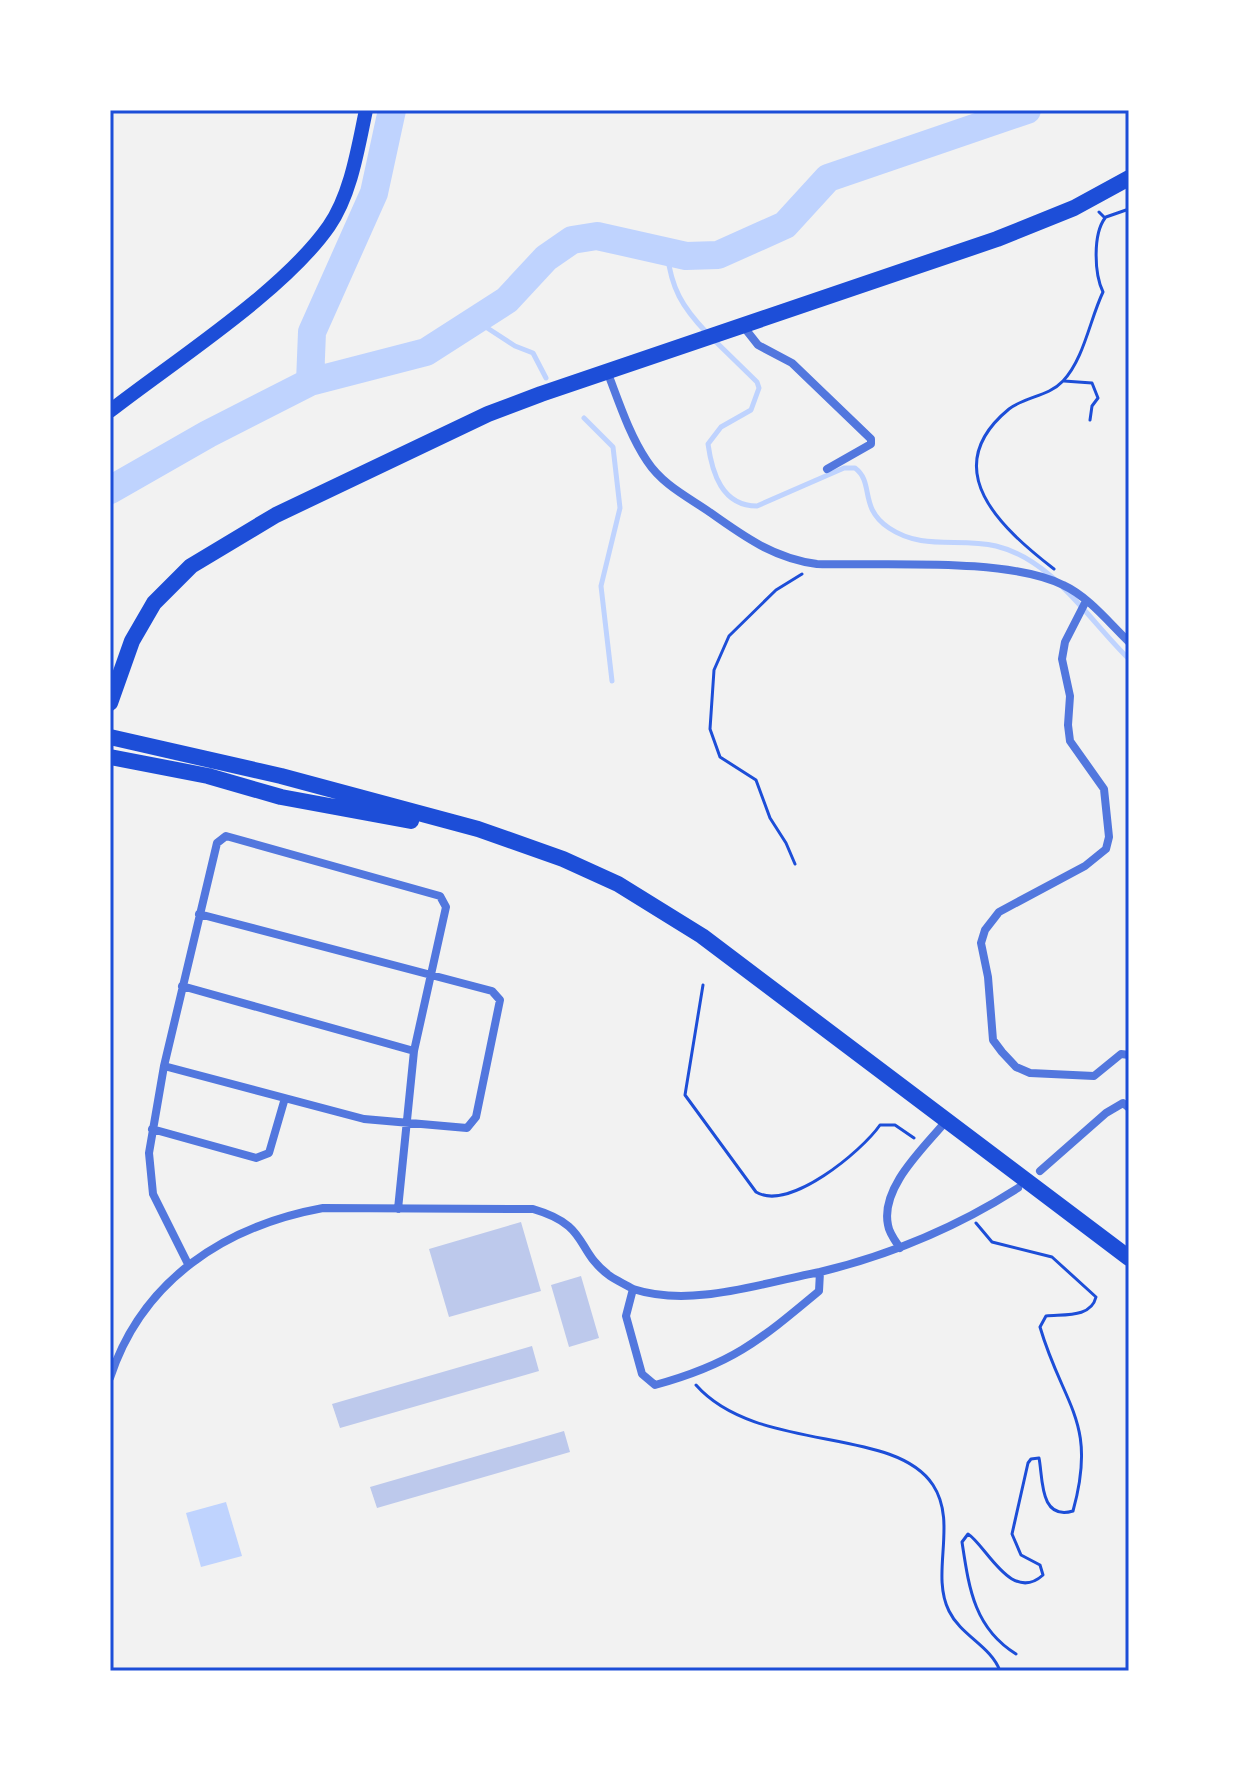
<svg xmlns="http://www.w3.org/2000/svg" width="1239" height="1781" viewBox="0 0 1239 1781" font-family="'Sofia Sans Condensed',sans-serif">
  <rect width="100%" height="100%" fill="#f2f2f2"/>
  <path fill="#bfd3fe" d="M226,1502L242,1556L201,1567L186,1513Z"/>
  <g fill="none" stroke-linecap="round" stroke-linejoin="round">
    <path stroke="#bfd3fe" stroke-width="5" d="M667,252C671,288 682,307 707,333
      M475,320L515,346L533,353L546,378
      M714,340L757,382L759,388L751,410L721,427L708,444C712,473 722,506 757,506L844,468H855C875,483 858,507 889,528C923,551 959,537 996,546C1053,560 1088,619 1129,659
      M584,418L613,447L620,508L601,586L612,681"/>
    <path stroke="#bfd3fe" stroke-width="28" d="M310,382L312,332L374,193L392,110
      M110,490L208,434L310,382L426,352L507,300L546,258L572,240L597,236L686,256L718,255L785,225L828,178L1027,110"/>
  </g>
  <path fill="#bdc9ec" d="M521,1222L541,1291L449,1317L429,1249Z
    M581,1276L599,1338L569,1347L551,1285Z
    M532,1346L539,1371L340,1428L332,1404Z
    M564,1431L570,1452L377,1508L370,1487Z"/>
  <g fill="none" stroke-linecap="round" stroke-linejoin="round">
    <path stroke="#1d4ed8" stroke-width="3" d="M1106,217L1129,209
      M1064,381L1092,383L1098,398L1092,406L1090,420
      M1054,569C1001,528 936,469 1009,409C1026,396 1048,397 1063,381C1084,359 1090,319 1103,292C1094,273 1093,234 1105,218L1099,212
      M795,864L786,843L770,818L756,780L720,757L710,729L714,670L729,636L776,590L802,574
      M703,985L685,1095L756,1192C789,1212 862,1151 880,1125H895L914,1138
      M976,1223L992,1242L1052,1257L1096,1297C1091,1318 1064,1314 1046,1316L1040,1327C1063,1406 1098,1421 1073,1511C1039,1521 1043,1477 1039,1458L1031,1459L1028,1463L1012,1534L1021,1555L1040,1565L1043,1575C1011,1604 986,1545 968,1534L962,1542C969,1588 974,1628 1016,1654
      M696,1385C757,1454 894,1425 933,1485C958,1523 930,1573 949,1611C961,1636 991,1646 1000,1671"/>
    <path stroke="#5277de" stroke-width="8" d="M743,326L758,345L792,363L871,439V444L827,469
      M607,371C619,402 629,434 647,461C662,484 686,496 708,511C743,536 773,558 817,564C882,566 1007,557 1063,585C1089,597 1109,623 1129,642
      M1086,601L1065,642L1062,659L1070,696L1068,725L1070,741L1104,789L1109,837L1106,849L1085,866L999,912L985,930L981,943L988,977L993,1040L1002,1052L1016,1067L1030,1073L1094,1076L1121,1054L1129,1055
      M182,986L414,1051
      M164,1066L364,1119L467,1128L476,1117L500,1000L492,991L199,914
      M152,1129L256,1158L269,1153L285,1098
      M1040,1171L1106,1113L1123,1103L1129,1108
      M900,1248C896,1242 889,1233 888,1225C880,1187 925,1147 946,1121
      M188,1264L153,1194L149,1153L164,1066L217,843L226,836L440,896L446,907L414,1051L398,1209
      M633,1289C692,1308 761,1283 820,1272
      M110,1378C142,1280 225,1226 323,1208L533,1209C591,1226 574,1250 610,1276C617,1281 625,1284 633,1289L626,1316L642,1374L655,1385C732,1364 759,1341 819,1291L820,1272C890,1255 957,1227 1018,1188"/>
    <path stroke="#1d4ed8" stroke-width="14" d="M110,411C174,361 284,291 329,226C351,194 358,148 366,110"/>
    <path stroke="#1d4ed8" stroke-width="16" d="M110,703L132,641L154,603L191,566L276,515L488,414L541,394L997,239L1074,208L1129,178"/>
    <path stroke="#1d4ed8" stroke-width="16" d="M110,737L281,776L478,829L563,859L618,884L702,936L1129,1258
      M110,757L208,776L281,797L411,821"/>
  </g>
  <rect width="1239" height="1781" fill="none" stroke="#ffffff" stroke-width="224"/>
  <rect x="112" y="112" width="1015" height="1557" fill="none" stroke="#1d4ed8" stroke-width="3"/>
</svg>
